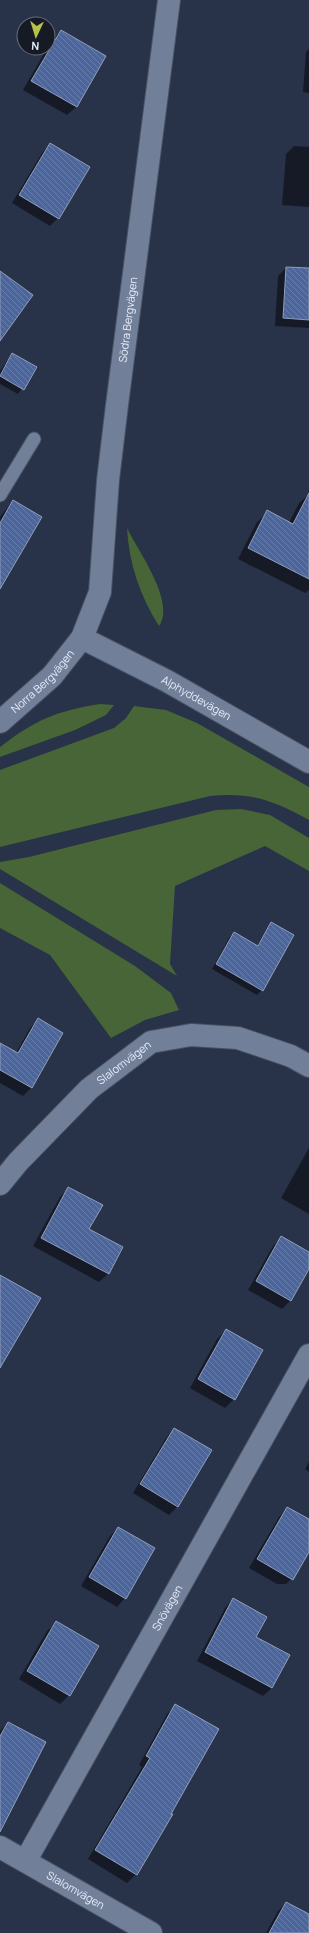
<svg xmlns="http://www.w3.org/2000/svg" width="309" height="1933" font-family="Manrope,sans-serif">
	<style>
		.grass { fill: #476537 }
		.shadow { fill: #0007 }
		.building { fill: url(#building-back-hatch); stroke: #919eb9 }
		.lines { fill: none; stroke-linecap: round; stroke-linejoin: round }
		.service-casing { stroke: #475163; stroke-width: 15 }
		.minor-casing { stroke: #475163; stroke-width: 24 }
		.tertiary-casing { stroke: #475163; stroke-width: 24 }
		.service { stroke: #727f98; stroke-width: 13 }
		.minor { stroke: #727f98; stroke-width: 22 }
		.tertiary { stroke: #727f98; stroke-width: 22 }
		.labels { text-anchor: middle; stroke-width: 4; stroke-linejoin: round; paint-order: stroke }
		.street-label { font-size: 11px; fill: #e5ecfa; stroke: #151a24 }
	</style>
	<defs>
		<pattern id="building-back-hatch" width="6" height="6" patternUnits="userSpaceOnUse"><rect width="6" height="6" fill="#4c669c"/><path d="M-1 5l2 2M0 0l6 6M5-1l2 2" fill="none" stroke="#667cab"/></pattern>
	</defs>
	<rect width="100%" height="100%" fill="#283248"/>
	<path class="grass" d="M 127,528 C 138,551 176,602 159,626 C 140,596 129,564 127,528 Z
		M 100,704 L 114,705 L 106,715 L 75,730 L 0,757 L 0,747 C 35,720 56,711 100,704 Z
		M 134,706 L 166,710 L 197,723 L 309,787 L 309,820 C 272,800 252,792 210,796 L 0,847 L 0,770 L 114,728 L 126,718 Z
		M 241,809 L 270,815 L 309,838 L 309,871 L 265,846 L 175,886 L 170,964 L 177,976 L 0,869 L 0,862 L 29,857 L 216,810 Z
		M 0,883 L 135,966 L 171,993 L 179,1010 L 145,1020 L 111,1038 L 50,955 L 0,928 Z"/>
	<path class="shadow" d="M 61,31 L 105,56 L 76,107 L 67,115 L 23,90 L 52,40 Z
		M 309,49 L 309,93 L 303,92 L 306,52 Z
		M 50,145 L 89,168 L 58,218 L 50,226 L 12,203 L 42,153 Z
		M 294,146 L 309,147 L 309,207 L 282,205 L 286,154 Z
		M 286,268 L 309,269 L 309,328 L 275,326 L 278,276 Z
		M 12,354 L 36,368 L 18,394 L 0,384 L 0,371 Z
		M 309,494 L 309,590 L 305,593 L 238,559 L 257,522 L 268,512 L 289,523 L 299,503 Z
		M 13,501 L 0,587 L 0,517 Z
		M 271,924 L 262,990 L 257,995 L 212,969 L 229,938 L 234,933 L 257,946 L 267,929 Z
		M 38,1020 L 31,1088 L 23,1096 L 0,1083 L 0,1044 L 16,1053 L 30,1028 Z
		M 309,1148 L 309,1214 L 281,1198 Z
		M 69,1188 L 88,1230 L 122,1248 L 108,1274 L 99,1282 L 33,1246 L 60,1197 Z
		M 281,1238 L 309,1253 L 309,1267 L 290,1301 L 282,1309 L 248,1290 L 273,1246 Z
		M 226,1330 L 234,1399 L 225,1408 L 190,1388 L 217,1339 Z
		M 174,1429 L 178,1506 L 169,1515 L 133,1493 L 166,1438 Z
		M 309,1462 L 309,1472 L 305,1469 Z
		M 287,1508 L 309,1520 L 309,1550 L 295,1575 L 286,1584 L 277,1584 L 249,1568 L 279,1517 Z
		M 118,1528 L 125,1598 L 117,1607 L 81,1586 L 110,1536 Z
		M 233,1599 L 255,1638 L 272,1688 L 263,1696 L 197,1661 L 225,1608 Z
		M 56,1623 L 69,1695 L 60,1704 L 19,1679 L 47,1631 Z
		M 175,1706 L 136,1874 L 127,1883 L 88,1859 L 142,1767 L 139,1765 L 167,1714 Z
		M 8,1723 L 0,1806 L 0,1731 Z
		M 286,1903 L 309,1915 L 309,1933 L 266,1933 L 278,1911 Z"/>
	<path class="building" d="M 61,30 L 106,56 L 77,107 L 31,81 Z
		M 50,143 L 90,167 L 59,219 L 19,195 Z
		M 286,267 L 309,268 L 309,320 L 283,318 Z
		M 0,271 L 33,295 L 0,341 Z
		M 12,353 L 37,367 L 24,390 L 0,376 Z
		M 309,493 L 309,579 L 248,548 L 267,510 L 293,524 Z
		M 13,500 L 42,517 L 0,589 L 0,523 Z
		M 271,922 L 294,935 L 263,991 L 216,964 L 234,932 L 258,946 Z
		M 38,1018 L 63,1033 L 32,1088 L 0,1070 L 0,1043 L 18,1053 Z
		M 68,1187 L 103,1205 L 89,1229 L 123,1247 L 109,1274 L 41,1238 Z
		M 281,1236 L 309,1252 L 309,1269 L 291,1301 L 256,1281 Z
		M 0,1275 L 41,1298 L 0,1368 Z
		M 226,1329 L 263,1350 L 235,1400 L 198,1379 Z
		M 174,1428 L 212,1450 L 178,1507 L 140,1484 Z
		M 287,1507 L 309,1519 L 309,1552 L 293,1580 L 257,1559 Z
		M 118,1527 L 155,1548 L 126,1599 L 89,1577 Z
		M 233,1598 L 267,1617 L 256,1637 L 290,1655 L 272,1688 L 205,1652 Z
		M 56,1621 L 99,1646 L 70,1696 L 27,1671 Z
		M 175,1704 L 219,1729 L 171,1814 L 173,1814 L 137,1875 L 95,1850 L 150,1758 L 146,1756 Z
		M 8,1722 L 46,1742 L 0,1832 L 0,1736 Z
		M 286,1902 L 309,1914 L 309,1933 L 269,1933 Z"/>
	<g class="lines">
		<defs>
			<path id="service" d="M 0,495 L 34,439"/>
			<g id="minor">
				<path id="s1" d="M 82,638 L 167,681 L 309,762"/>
				<path id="s2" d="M 0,1184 L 18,1162 L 89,1089 L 151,1042 L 191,1035 L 238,1038 L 291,1056 L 309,1066"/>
				<path id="s3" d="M 0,1847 L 151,1933"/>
				<path id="s4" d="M 26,1860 L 309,1355"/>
			</g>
			<g id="tertiary">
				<path id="s5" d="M 0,722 L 52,676 L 82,638 L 100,592 L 108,480 L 117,405 L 169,0"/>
			</g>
		</defs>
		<use href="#service" class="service-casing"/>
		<use href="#minor" class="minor-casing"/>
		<use href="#tertiary" class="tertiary-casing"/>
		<use href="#service" class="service"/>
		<use href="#minor" class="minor"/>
		<use href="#tertiary" class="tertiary"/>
	</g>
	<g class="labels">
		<g class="street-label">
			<text dy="4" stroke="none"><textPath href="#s5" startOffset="441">Södra Bergvägen</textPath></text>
			<text dy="4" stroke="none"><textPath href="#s5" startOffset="59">Norra Bergvägen</textPath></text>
			<text dy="4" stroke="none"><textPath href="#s1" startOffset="129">Alphyddevägen</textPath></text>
			<text dy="4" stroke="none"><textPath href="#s2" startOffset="174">Slalomvägen</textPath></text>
			<text dy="4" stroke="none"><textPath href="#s4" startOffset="289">Snövägen</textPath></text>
			<text dy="4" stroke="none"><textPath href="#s3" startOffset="87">Slalomvägen</textPath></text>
		</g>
	</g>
	<g transform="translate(36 36) rotate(184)"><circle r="19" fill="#151a24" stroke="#686e7a"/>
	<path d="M0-3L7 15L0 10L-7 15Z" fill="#b7c148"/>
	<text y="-6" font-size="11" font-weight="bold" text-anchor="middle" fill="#e5ecfa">N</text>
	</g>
</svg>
